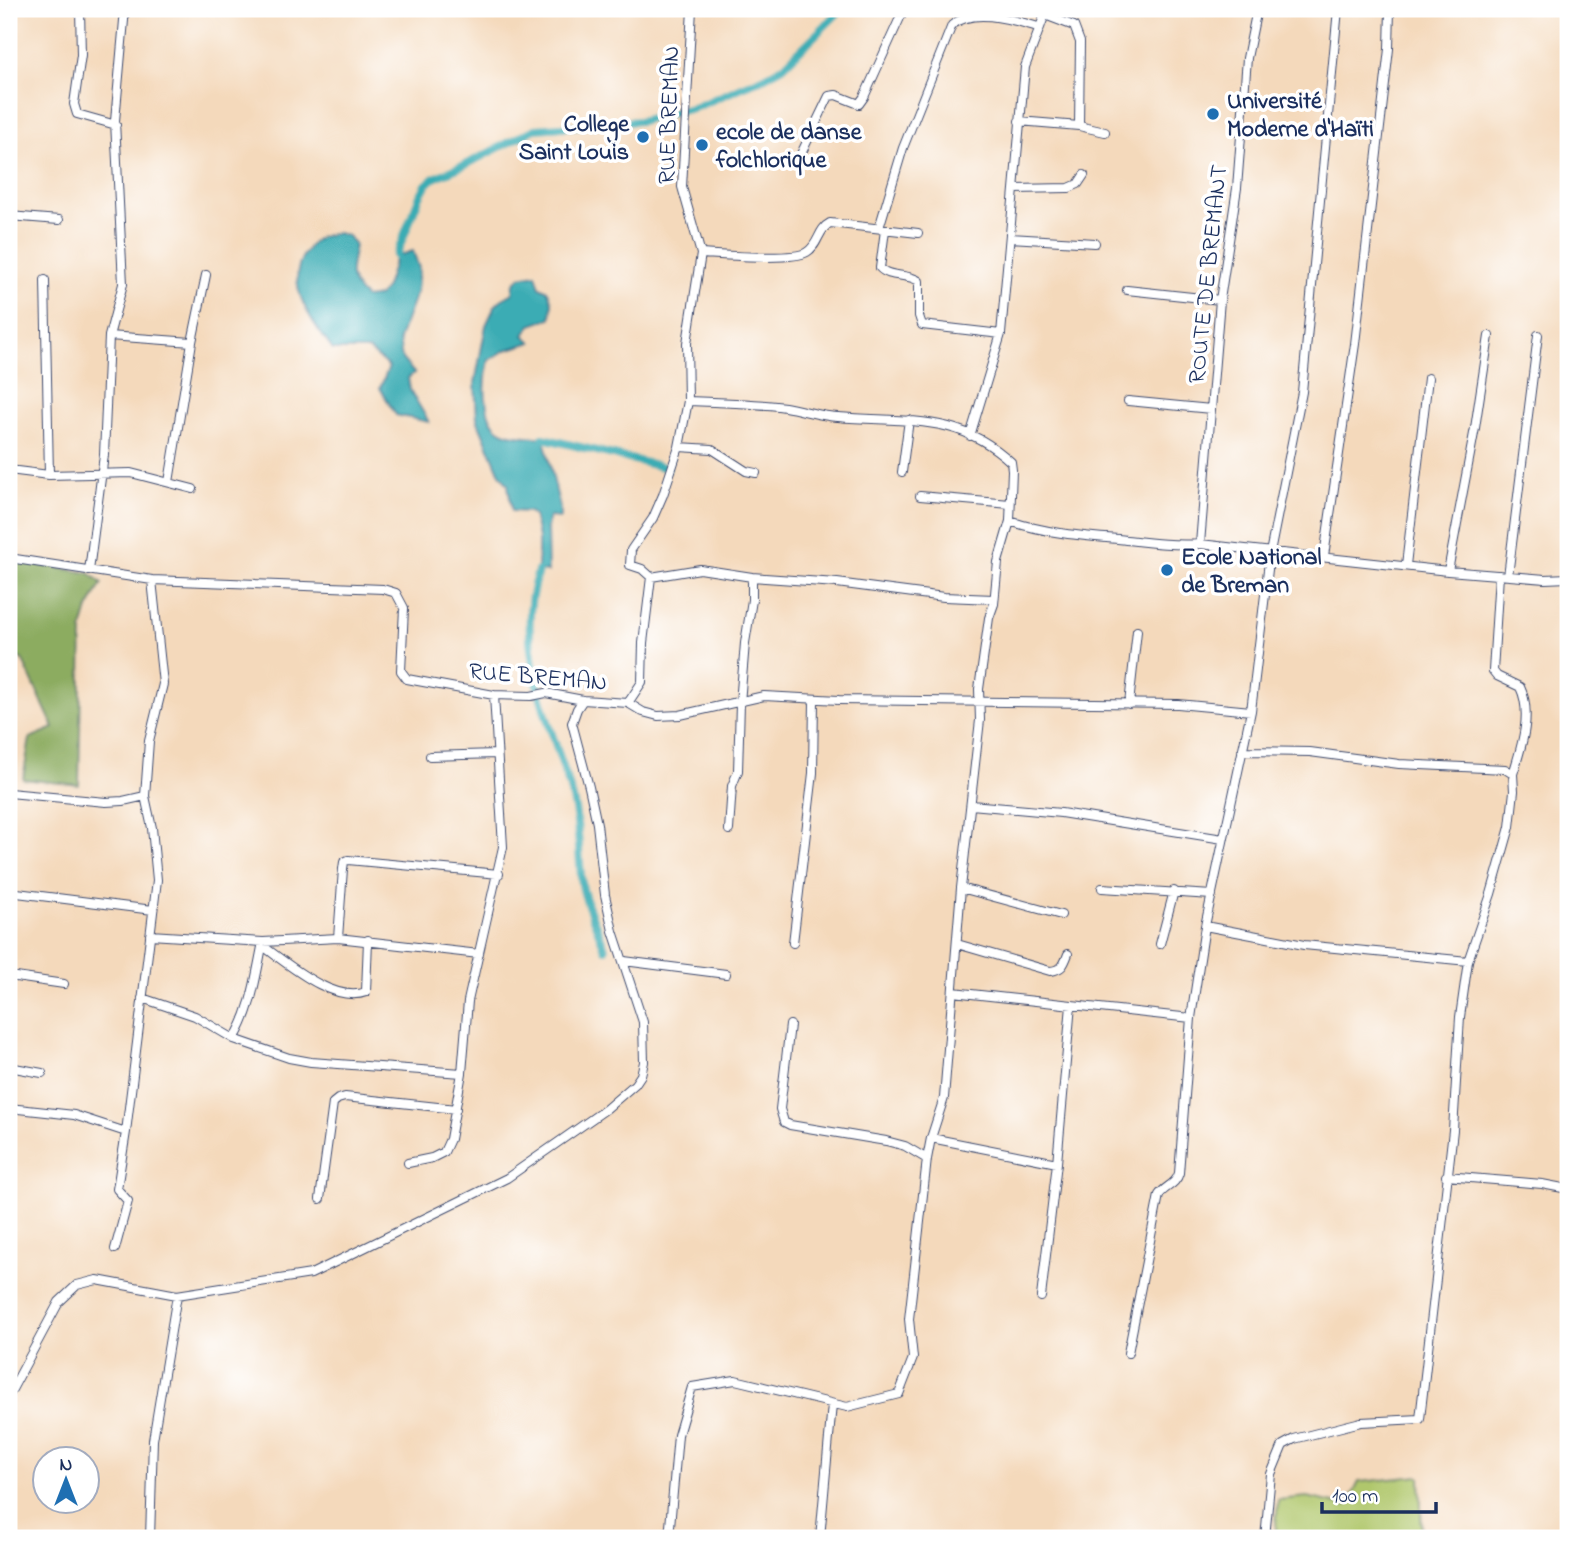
<svg xmlns="http://www.w3.org/2000/svg" width="1577" height="1547" font-family="'Indie Flower',sans-serif">
	<style>
		.green { fill: #b0c76c; stroke: #667b65; stroke-width: 2 }
		.forest { fill: #8cac60; stroke: #546e5f; stroke-width: 2 }
		.water { fill: #3bacb4; stroke: #2b6e89; stroke-width: 2 }
		.lines { fill: none; stroke-linecap: round; stroke-linejoin: round }
		.canal { stroke: #3bacb4; stroke-width: 8 }
		.street-casing { stroke: #3c486c; stroke-width: 10 }
		.street { stroke: #fff; stroke-width: 8 }
		.poi-dot { fill: #1f6fb2; stroke: #fff; stroke-width: 2.5 }
		.labels { text-anchor: middle; stroke-width: 7; stroke-linejoin: round; paint-order: stroke }
		.poi-label { font-size: 24px; font-weight: bold; fill: #1b2f5e; stroke: #fff; text-anchor: start }
		.street-label { font-size: 24px; fill: #1b2f5e; stroke: #fff }
	</style>
	<rect width="100%" height="100%" fill="#fff"/>
	<filter id="ink" filterUnits="userSpaceOnUse"><feTurbulence type="fractalNoise" baseFrequency=".0143" numOctaves="2"/><feDisplacementMap in="SourceGraphic" scale="14" xChannelSelector="R" yChannelSelector="G"/><feConvolveMatrix kernelMatrix="1 2 1 2 8 2 1 2 1" color-interpolation-filters="sRGB"/></filter>
	<filter id="wash" filterUnits="userSpaceOnUse"><feTurbulence type="fractalNoise" baseFrequency=".00686" numOctaves="4" result="noise"/><feDisplacementMap in="SourceGraphic" scale="28" xChannelSelector="R" yChannelSelector="G"/><feGaussianBlur stdDeviation="1.57" result="paint"/><feColorMatrix in="noise" values="0 0 0 0 0 0 0 0 0 0 0 0 0 0 0 0 0 1.4 0 .05"/><feComposite in="paint" operator="in"/></filter>
	<g filter="url(#wash)">
		<rect width="100%" height="100%" fill="#f4d9bb"/>
		<path class="green" d="M 1420,1476 L 1422,1538 L 1275,1538 L 1278,1500 L 1307,1497 L 1347,1506 L 1359,1482 Z"/>
		<path class="forest" d="M 9,560 L 89,573 L 102,583 L 88,609 L 82,629 L 79,785 L 23,779 L 30,738 L 54,728 L 22,659 L 9,655 Z"/>
		<path class="water" d="M 338,233 L 348,236 L 355,245 C 351,271 344,279 366,298 L 379,296 L 386,287 L 396,256 L 413,251 L 419,268 L 417,291 L 399,339 L 402,359 L 414,373 L 408,378 L 410,390 L 429,422 L 396,415 L 380,388 L 389,367 L 369,350 L 333,350 C 313,322 282,285 306,251 C 315,237 322,235 338,233 Z
			M 536,274 L 540,287 L 548,291 L 552,302 L 551,318 L 531,325 L 524,335 L 532,342 L 506,350 L 489,360 C 484,380 481,423 504,432 C 515,437 530,435 543,438 L 546,447 L 560,508 L 560,518 L 549,517 L 547,528 L 548,572 L 538,571 L 538,538 L 534,516 L 529,512 L 512,511 L 508,485 L 499,472 L 477,419 L 475,383 L 486,325 L 495,306 L 501,300 L 513,293 L 514,283 L 520,277 Z"/>
		<g class="lines">
			<path class="canal" d="M 396,256 L 419,198 L 426,185 L 434,178 L 469,163 L 535,129 L 640,121 L 696,107 L 763,78 L 783,67 L 842,9
				M 543,438 L 667,468
				M 538,571 C 512,650 552,724 573,799 C 580,827 578,855 582,884 C 584,901 599,931 605,949"/>
		</g>
	</g>
	<g filter="url(#ink)">
		<g class="lines">
			<defs>
				<path id="street" d="M 80,9 L 81,55 L 74,104 L 77,114 L 116,125
					M 1045,15 L 1074,26 L 1080,42 L 1079,126 L 1105,132
					M 1019,121 L 1079,126
					M 801,154 L 829,96 L 836,95 L 859,104 L 864,97 L 904,9
					M 1014,189 L 1069,188 L 1078,184 L 1084,175
					M 9,216 L 59,220
					M 879,228 L 903,148 L 952,25 C 974,7 1013,20 1038,27
					M 885,230 L 880,268 C 889,278 907,273 919,281 L 919,316 L 922,325 L 1001,334
					M 1010,238 L 1095,243
					M 701,254 C 721,255 794,261 807,252 C 819,245 818,229 830,223 L 918,233
					M 45,280 L 49,475
					M 1127,290 L 1220,300
					M 109,336 L 192,342
					M 1128,401 L 1211,409
					M 970,436 L 1001,334 L 1025,67 L 1047,9
					M 679,447 L 712,449 L 746,471 L 756,473
					M 9,470 L 49,475 L 131,473 L 193,489
					M 902,472 L 909,420
					M 169,482 L 192,342 L 206,275
					M 920,496 L 1010,504
					M 1010,521 C 1045,533 1081,536 1118,539 C 1145,542 1172,546 1200,544 L 1448,571 L 1545,579 L 1568,578
					M 1200,544 L 1220,300 L 1237,188 L 1247,58 L 1257,9
					M 1324,556 L 1355,344 L 1389,49 L 1390,9
					M 9,558 L 152,580 L 383,589 L 396,593 L 404,608 L 401,671 L 407,679 L 494,695 L 531,696 L 546,693 L 583,700 L 628,703 L 643,712 L 658,716 L 680,715 L 764,696 L 839,700 L 1178,704 L 1251,711
					M 1406,565 L 1428,378
					M 89,571 L 104,455 L 109,336 L 123,284 L 115,121 L 125,9
					M 1448,571 L 1475,428 L 1489,336
					M 1499,575 L 1493,671 L 1497,676 L 1520,687 C 1533,714 1521,748 1513,774
					M 1508,576 L 1538,335
					M 651,577 L 700,569 L 752,577 L 837,583 L 944,597 L 994,599
					M 628,703 L 642,682 L 643,643 L 651,577 L 642,569 L 630,565 L 631,550 L 653,518 L 663,495 L 679,447 L 688,401 L 687,343 L 701,254 L 682,187 L 692,9
					M 1129,704 L 1137,631
					M 1242,751 L 1310,752 L 1399,764 L 1505,769 L 1513,774 L 1514,791 L 1510,827 L 1491,894 L 1468,961 L 1460,1017 L 1453,1130 L 1420,1419 L 1361,1422 L 1294,1439 L 1283,1445 L 1271,1474 L 1265,1538
					M 430,756 L 496,754
					M 9,793 L 106,802 L 123,801 L 145,796
					M 971,805 L 1061,813 L 1223,839
					M 729,830 L 732,786 L 738,771 L 740,703 L 745,643 L 752,600 L 752,577
					M 961,888 L 1061,915
					M 1102,888 L 1212,895
					M 9,892 L 153,910
					M 1205,926 L 1304,945 L 1468,961
					M 150,935 L 263,942 L 338,938 L 479,954
					M 338,938 L 343,869 L 344,862 L 348,860 L 499,874
					M 793,943 L 813,773 L 814,700
					M 957,944 L 1050,971 C 1062,970 1064,965 1068,954
					M 1160,944 L 1174,891
					M 263,946 C 288,964 334,1004 366,992 L 368,940
					M 624,961 L 726,974
					M 9,976 L 64,984
					M 953,992 L 1191,1018
					M 142,998 L 195,1016 L 234,1039 L 289,1058 L 311,1062 L 462,1073
					M 790,1025 L 780,1109 L 784,1122 L 790,1125 L 886,1141 L 905,1146 L 927,1159
					M 234,1039 C 252,1010 256,975 263,942
					M 9,1067 L 42,1073
					M 9,1108 L 74,1115 L 126,1132
					M 931,1138 L 1057,1163
					M 408,1163 L 432,1158 L 444,1152 L 450,1139 L 462,1073 L 468,1001 L 503,847 L 494,695
					M 1446,1176 L 1542,1184 L 1568,1189
					M 320,1199 L 333,1103 L 338,1099 L 345,1097 L 456,1109
					M 115,1249 L 128,1201 L 117,1189 L 126,1132 L 157,880 L 152,828 L 145,796 L 149,741 L 163,684 L 152,580
					M 1041,1297 L 1057,1163 L 1071,1005
					M 1128,1353 L 1159,1195 C 1165,1186 1176,1185 1179,1173 L 1191,1018 L 1205,926 L 1251,711 L 1270,553 L 1302,392 L 1338,9
					M 9,1395 L 59,1302 L 77,1285 L 97,1280 L 177,1295 L 311,1274 L 507,1178 L 606,1109 L 635,1084 L 641,1075 L 644,1062 L 643,1022 L 613,931 L 605,895 L 597,824 L 589,787 L 572,723 L 577,709 L 583,700
					M 150,1538 L 153,1440 L 177,1295
					M 669,1538 L 678,1435 L 692,1387 L 735,1380 L 847,1407 L 899,1394 L 913,1358 L 909,1319 L 927,1159 L 931,1138 L 944,1098 L 961,888 L 980,720 L 979,689 L 989,618 L 994,604 L 998,562 L 1010,521 L 1012,470 L 1011,462 C 958,412 904,423 838,417 C 820,416 803,410 785,407 C 753,403 721,402 688,401
					M 820,1538 L 832,1404"/>
			</defs>
			<use href="#street" class="street-casing"/>
			<use href="#street" class="street"/>
		</g>
	</g>
	<g class="poi-dot">
		<circle cx="1213" cy="114" r="7"/>
		<circle cx="643" cy="137" r="7"/>
		<circle cx="702" cy="145" r="7"/>
		<circle cx="1167" cy="570" r="7"/>
	</g>
	<g class="labels">
		<g class="poi-label">
			<text x="1227" y="108">Université<tspan x="1227" dy="28">Moderne d'Haïti</tspan></text>
			<text x="629" y="131" text-anchor="end">College<tspan x="629" dy="28">Saint Louis</tspan></text>
			<text x="716" y="139">ecole de danse<tspan x="716" dy="28">folchlorique</tspan></text>
			<text x="1181" y="564">Ecole National<tspan x="1181" dy="28">de Breman</tspan></text>
		</g>
		<g class="street-label">
			<text transform="translate(668 115) rotate(-88)" y="8">RUE BREMAN</text>
			<text transform="translate(1207 274) rotate(-84)" y="8">ROUTE DE BREMANT</text>
			<text transform="translate(538 676) rotate(5)" y="8">RUE BREMAN</text>
		</g>
	</g>
	<rect width="1577" height="1547" fill="none" stroke="#fff" stroke-width="35"/>
	<g transform="translate(66 1480)"><circle r="33" fill="#ffffff" stroke="#a4acbf" stroke-width="2"/>
	<path d="M0-5L12 26L0 18L-12 26Z" fill="#1f6fb2"/>
	<text y="-10" font-size="19" font-weight="bold" text-anchor="middle" fill="#1b2f5e">N</text>
	</g>
	<path d="M1322 1502v10h114v-10" fill="none" stroke="#1b2f5e" stroke-width="3.5"/>
	<text x="1332" y="1502" font-size="21" fill="#1b2f5e" stroke="#ffffff" stroke-width="5" paint-order="stroke">100 m</text>
</svg>
